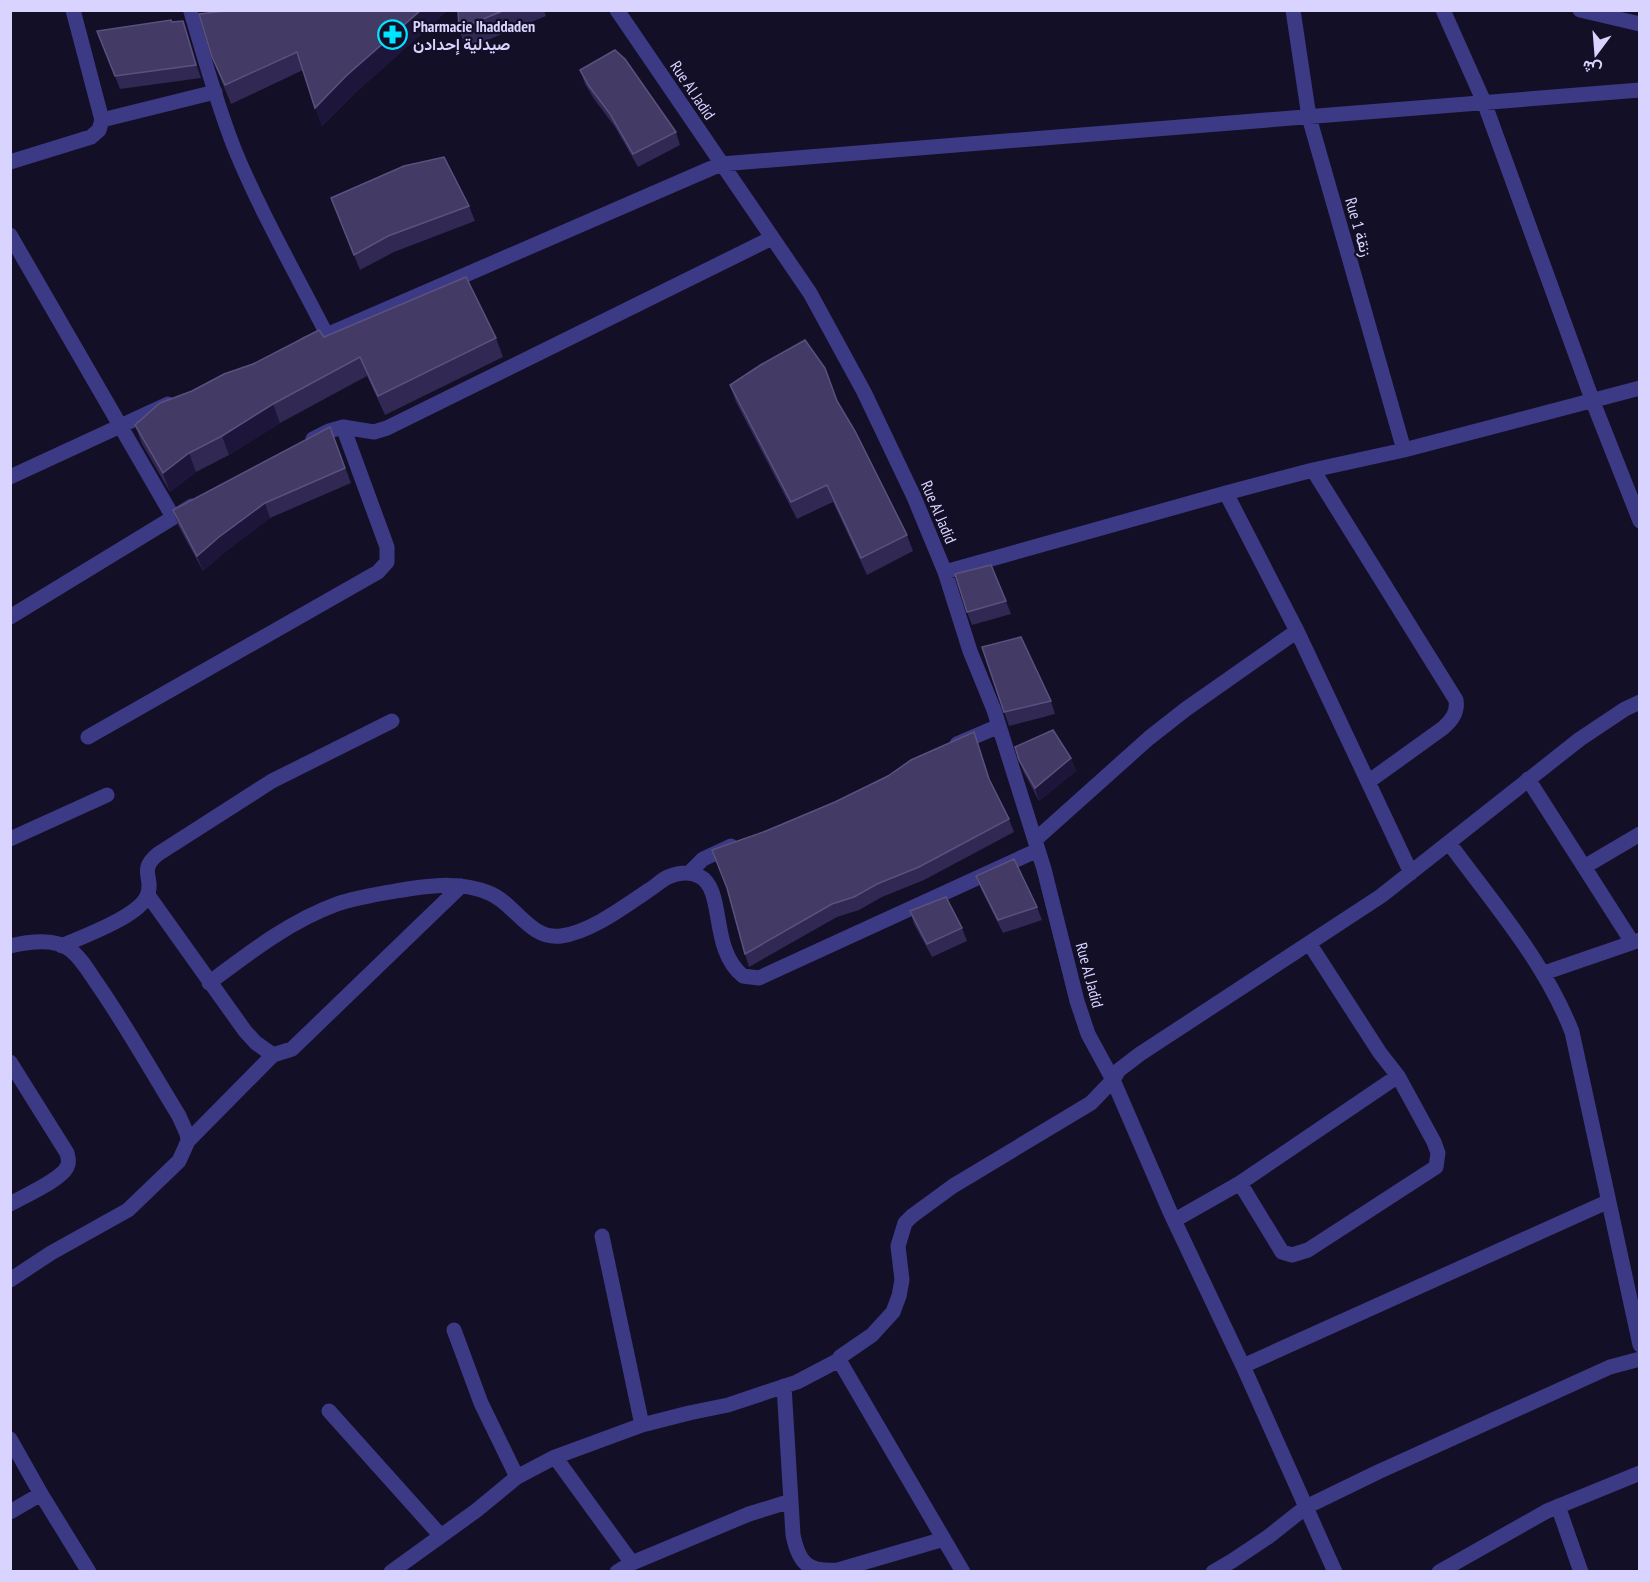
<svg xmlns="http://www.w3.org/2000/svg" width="1650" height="1582" font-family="'PT Sans Narrow',Vazirmatn,sans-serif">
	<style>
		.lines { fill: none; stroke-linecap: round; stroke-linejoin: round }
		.lane { stroke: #3d3a85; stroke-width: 14 }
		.street { stroke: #3d3a85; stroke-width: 15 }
		.wall { fill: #312854 }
		.shaded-wall { fill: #1d163a }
		.building { fill: #433a66; stroke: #5a527e; stroke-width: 1.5 }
		.labels { text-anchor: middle; stroke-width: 4.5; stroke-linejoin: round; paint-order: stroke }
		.poi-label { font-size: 16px; font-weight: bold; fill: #d9d4ff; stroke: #130f26; text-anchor: start }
		.street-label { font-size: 16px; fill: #d9d4ff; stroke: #130f26 }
	</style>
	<rect width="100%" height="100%" fill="#130f26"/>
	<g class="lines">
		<path class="lane" d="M 190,10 C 204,57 217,105 235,150 C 261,213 296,274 327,335"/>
		<path class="street" d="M 617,10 L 810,293 L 864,392 L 914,497 L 945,572 L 970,651 L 994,710 L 1044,869 L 1077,1001 L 1088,1034 L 1113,1080 L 1171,1214 L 1243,1366 L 1335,1572
			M 1293,10 L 1309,117 L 1404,450
			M 1443,10 L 1484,102 L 1593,402 L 1640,521
			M 1580,10 L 1640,24
			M 102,120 L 215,92
			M 10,162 L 91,137 L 99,130 L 102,120 L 73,10
			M 10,235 L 173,517
			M 306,344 L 721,164 L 1640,90
			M 313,439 L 329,431 L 343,427 L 374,432 L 387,428 L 772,238
			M 1313,470 L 1456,700 C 1458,712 1452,720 1443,728 L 1368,782
			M 10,477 L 168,404
			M 1226,493 L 1297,631 L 1411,873
			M 945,572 L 1226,493 L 1313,470 L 1404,450 L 1640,388
			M 10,617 L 192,506
			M 88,737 L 378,572 L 387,562 L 387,547 L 343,427
			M 957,744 L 999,726
			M 1528,779 L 1632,942
			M 10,839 L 107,795
			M 1035,840 L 1149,738 L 1186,709 L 1297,631
			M 1449,843 C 1493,903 1545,962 1572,1032 L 1640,1345
			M 1584,867 L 1640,834
			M 689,873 L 703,859 L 731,846
			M 148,895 L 245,1031 L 256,1043 L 273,1055 L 292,1049 L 461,886
			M 10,946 C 27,942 54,938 69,949 C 81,957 90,974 98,985 C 127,1027 152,1072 179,1116 L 187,1134 L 188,1141
			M 62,946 C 83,936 138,917 147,896 C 155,878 137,871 158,854 L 272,781 L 392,721
			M 1544,973 L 1640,940
			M 209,983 C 249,953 290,921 337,904 C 360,896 385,893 408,889 C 436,885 463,882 489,893 C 515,903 529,940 561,936 C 591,932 625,906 649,890 C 656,886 661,880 668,877 C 678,873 689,871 699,876 C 726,889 709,949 743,976 L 759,978 L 1038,850
			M 10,1062 L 67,1153 C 68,1158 70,1162 67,1167 C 61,1180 24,1196 10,1204
			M 1240,1183 L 1282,1252 L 1292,1255 L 1308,1250 L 1436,1167 L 1438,1153 L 1434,1142 L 1398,1076
			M 1175,1220 L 1240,1183 L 1398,1076 L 1380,1053 L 1309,943
			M 602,1236 L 642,1425
			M 10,1280 L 51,1253 L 128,1210 L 179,1161 L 188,1141 L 273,1055
			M 454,1330 L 481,1403 L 517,1477
			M 839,1360 L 963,1572
			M 1243,1366 L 1607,1202
			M 784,1386 L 793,1535 C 799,1564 808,1572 838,1570 L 944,1539
			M 329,1411 L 441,1536
			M 10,1439 L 41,1494
			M 555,1457 L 632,1563
			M 1558,1506 L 1581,1572
			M 10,1512 L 41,1494 L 89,1572
			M 391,1572 L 477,1510 L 517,1477 L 555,1457 L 642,1425 L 689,1413 L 728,1405 L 797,1382 L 839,1360 L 840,1357 L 872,1335 L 893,1312 L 899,1296 L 902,1280 L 898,1246 L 905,1223 L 912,1216 L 953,1186 L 1091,1103 L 1113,1080 L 1119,1070 L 1140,1054 L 1381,896 L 1580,739 L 1625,709 L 1640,702
			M 617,1572 L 632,1563 L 749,1514 L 791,1501
			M 1213,1572 L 1232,1561 L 1268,1537 L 1306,1507 L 1378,1472 L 1610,1367 L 1640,1359
			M 1439,1572 L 1547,1511 L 1640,1473"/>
	</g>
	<path class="wall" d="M 234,10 L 448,10 L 353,95 L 322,126 L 303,70 L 231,104 L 219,75 L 212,57 Z
		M 458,10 L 544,10 L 546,16 L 466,49 L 459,29 Z
		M 172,22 L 188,35 L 201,78 L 120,89 L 97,31 Z
		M 580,70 L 676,132 L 680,145 L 638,167 L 615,127 L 594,99 L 585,84 Z
		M 331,198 L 469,206 L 475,221 L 394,252 L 360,270 Z
		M 324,337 L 496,338 L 503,357 L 385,415 L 367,376 L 280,423 L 229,455 L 196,472 L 170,492 L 142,444 L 135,425 L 192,391 L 253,364 Z
		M 730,385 L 837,401 L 907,535 L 913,551 L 867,575 L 833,502 L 797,519 L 736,402 Z
		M 330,427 L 351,483 L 270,518 L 225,552 L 203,571 L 178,525 L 173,510 Z
		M 1006,601 L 1011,614 L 972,625 L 967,612 Z
		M 982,647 L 1051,701 L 1055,714 L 1009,726 Z
		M 974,732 L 991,783 L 1009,819 L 1014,832 L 924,880 L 882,897 L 859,910 L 837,917 L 749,967 L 745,954 L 766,831 L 835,802 Z
		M 1071,758 L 1076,771 L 1039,801 L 1024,773 L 1019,760 Z
		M 976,876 L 1037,907 L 1042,920 L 1003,933 L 981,889 Z
		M 910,911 L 962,928 L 967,941 L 932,957 L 914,924 Z"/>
	<path class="shaded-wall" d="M 421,10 L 448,10 L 353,95 L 322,126 L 315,108 L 346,76 Z
		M 183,21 L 188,35 L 201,78 L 196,65 Z
		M 273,404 L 280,423 L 229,455 L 222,436 Z
		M 189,453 L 196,472 L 170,492 L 163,473 Z
		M 265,503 L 270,518 L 225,552 L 203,571 L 197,556 L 219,537 Z
		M 1071,758 L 1076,771 L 1039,801 L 1035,788 Z"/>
	<path class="building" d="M 234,10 L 421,10 L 346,76 L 315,108 L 297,52 L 225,85 L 212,57 L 199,14 Z
		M 458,10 L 505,10 L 459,29 Z
		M 171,20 L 172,22 L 183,21 L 196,65 L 115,76 L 97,31 Z
		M 615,50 L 625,59 L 676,132 L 633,154 L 610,114 L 589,86 L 580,70 Z
		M 444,157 L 469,206 L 388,236 L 354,255 L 331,198 L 404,166 Z
		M 466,277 L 496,338 L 378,396 L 360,357 L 273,404 L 222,436 L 189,453 L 163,473 L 135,425 L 160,403 L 192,391 L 224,374 L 253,364 L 319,330 L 324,337 Z
		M 805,340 L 825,368 L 837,401 L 855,431 L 907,535 L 861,558 L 827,485 L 791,502 L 730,385 L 762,364 Z
		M 330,427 L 345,468 L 265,503 L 219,537 L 197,556 L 173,510 Z
		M 991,565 L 1006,601 L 967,612 L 955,574 Z
		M 1021,637 L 1051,701 L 1004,712 L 982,647 Z
		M 1053,730 L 1071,758 L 1035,788 L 1019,760 L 1015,747 Z
		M 974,732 L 989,779 L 1009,819 L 919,867 L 877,884 L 854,897 L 832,904 L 745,954 L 727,888 L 712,850 L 766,831 L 835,802 L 888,776 L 911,760 Z
		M 1014,859 L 1037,907 L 998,920 L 976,876 Z
		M 946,897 L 962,928 L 927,944 L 910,911 Z"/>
	<defs>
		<symbol id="pharmacy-ring" viewBox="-11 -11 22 22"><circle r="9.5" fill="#130f26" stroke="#00e5ff" stroke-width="1.5"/><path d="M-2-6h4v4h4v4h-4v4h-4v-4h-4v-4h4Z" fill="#00e5ff"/></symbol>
	</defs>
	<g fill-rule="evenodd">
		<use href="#pharmacy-ring" x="376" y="18" width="33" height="33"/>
	</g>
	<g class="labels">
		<g class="poi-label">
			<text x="413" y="32">Pharmacie Ihaddaden<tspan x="413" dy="18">صيدلية إحدادن</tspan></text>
		</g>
		<g class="street-label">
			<text transform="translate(693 90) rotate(56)" y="6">Rue Al Jadid</text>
			<text transform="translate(1359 227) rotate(74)" y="6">Rue 1 زنقة</text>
			<text transform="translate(939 512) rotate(67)" y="6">Rue Al Jadid</text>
			<text transform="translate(1090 975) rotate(75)" y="6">Rue Al Jadid</text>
		</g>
	</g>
	<rect width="1650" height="1582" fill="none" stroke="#d9d4ff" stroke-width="24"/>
	<g transform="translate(1596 54) rotate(196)" stroke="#130f26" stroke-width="4.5" paint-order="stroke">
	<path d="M0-4.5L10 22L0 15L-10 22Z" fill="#d9d4ff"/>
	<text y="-9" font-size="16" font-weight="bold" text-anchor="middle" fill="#d9d4ff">ش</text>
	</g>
</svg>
